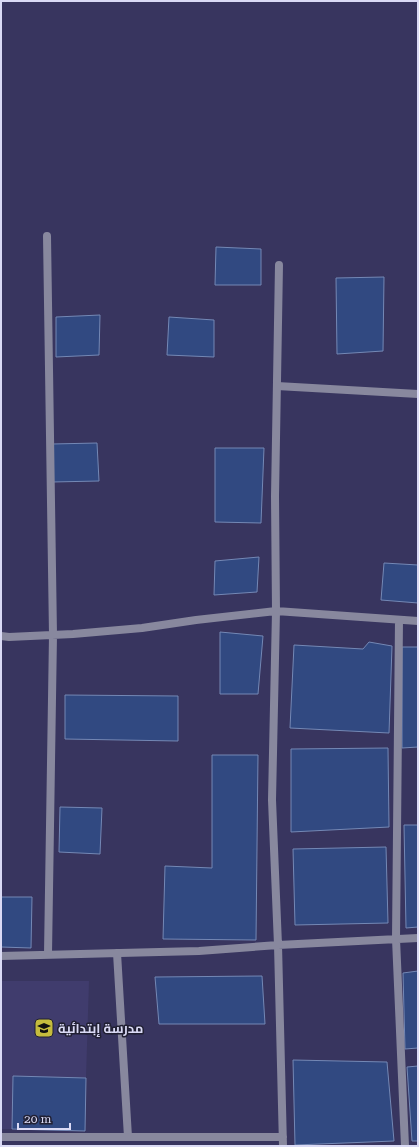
<svg xmlns="http://www.w3.org/2000/svg" width="419" height="1147" font-family="'Roboto Serif',Cairo,serif">
	<style>
		.built { fill: #403c6d }
		.building { fill: #314981; stroke: #7488b5 }
		.lines { fill: none; stroke-linecap: round; stroke-linejoin: round }
		.minor { stroke: #88889e; stroke-width: 8 }
		.labels { text-anchor: middle; stroke-width: 3; stroke-linejoin: round; paint-order: stroke }
		.poi-label { font-size: 13px; font-weight: bold; fill: #dadaf5; stroke: #212033; text-anchor: start }
	</style>
	<rect width="100%" height="100%" fill="#38355f"/>
	<path class="built" d="M 1,981 L 89,981 L 86,1078 L 13,1076 L 12,1129 L 1,1129 Z"/>
	<path class="building" d="M 216,247 L 261,249 L 261,285 L 215,285 Z
		M 384,277 L 383,351 L 337,354 L 336,278 Z
		M 100,315 L 99,355 L 56,357 L 56,317 Z
		M 169,317 L 214,320 L 214,357 L 167,355 Z
		M 97,443 L 99,481 L 52,482 L 52,444 Z
		M 215,448 L 264,448 L 261,523 L 215,522 Z
		M 259,557 L 257,592 L 214,595 L 215,561 Z
		M 384,563 L 418,565 L 418,603 L 381,600 Z
		M 220,632 L 263,636 L 258,694 L 220,694 Z
		M 369,642 L 392,646 L 389,733 L 290,728 L 294,645 L 363,649 Z
		M 402,647 L 418,647 L 418,747 L 402,748 Z
		M 65,695 L 178,696 L 178,741 L 65,739 Z
		M 388,748 L 389,827 L 291,832 L 291,749 Z
		M 212,755 L 258,755 L 256,940 L 163,939 L 165,866 L 212,868 Z
		M 60,807 L 102,808 L 100,854 L 59,852 Z
		M 404,825 L 418,825 L 418,927 L 406,928 Z
		M 386,847 L 388,923 L 295,925 L 293,849 Z
		M 1,897 L 32,897 L 31,948 L 1,947 Z
		M 418,971 L 418,1048 L 405,1049 L 403,973 Z
		M 262,976 L 265,1024 L 159,1024 L 155,977 Z
		M 293,1060 L 387,1062 L 394,1141 L 295,1145 Z
		M 418,1066 L 418,1141 L 412,1141 L 407,1067 Z
		M 13,1076 L 86,1078 L 85,1131 L 12,1129 Z"/>
	<g class="lines">
		<path class="minor" d="M 47,236 L 53,635 L 48,954
			M 279,265 L 275,496 L 276,611 L 272,800 L 278,945 L 283,1146
			M 277,386 L 418,394
			M 399,620 L 396,939 L 405,1146
			M 1,636 L 9,637 L 73,634 L 142,628 L 196,620 L 276,611 L 418,621
			M 117,953 L 128,1137
			M 1,956 L 199,951 L 278,945 L 418,938
			M 1,1137 L 283,1137"/>
	</g>
	<defs>
		<symbol id="school-square" viewBox="-11 -11 22 22"><rect x="-9" y="-9" width="18" height="18" rx="4" fill="#c5bc3d" stroke="#212033"/><path d="M0-5L7-2L0 1L-7-2ZM-4 1L0 2.5L4 1V4Q0 6-4 4Z" fill="#111"/></symbol>
	</defs>
	<g fill-rule="evenodd">
		<use href="#school-square" x="33" y="1017" width="22" height="22"/>
	</g>
	<g class="labels">
		<g class="poi-label">
			<text x="58" y="1033">مدرسة إبتدائية</text>
		</g>
	</g>
	<rect width="419" height="1147" fill="none" stroke="#dadaf5" stroke-width="4"/>
	<path d="M18 1123v6h52v-6" fill="none" stroke="#dadaf5" stroke-width="2"/>
	<text x="24" y="1123" font-size="12" fill="#dadaf5" stroke="#212033" stroke-width="3" paint-order="stroke">20 m</text>
</svg>
